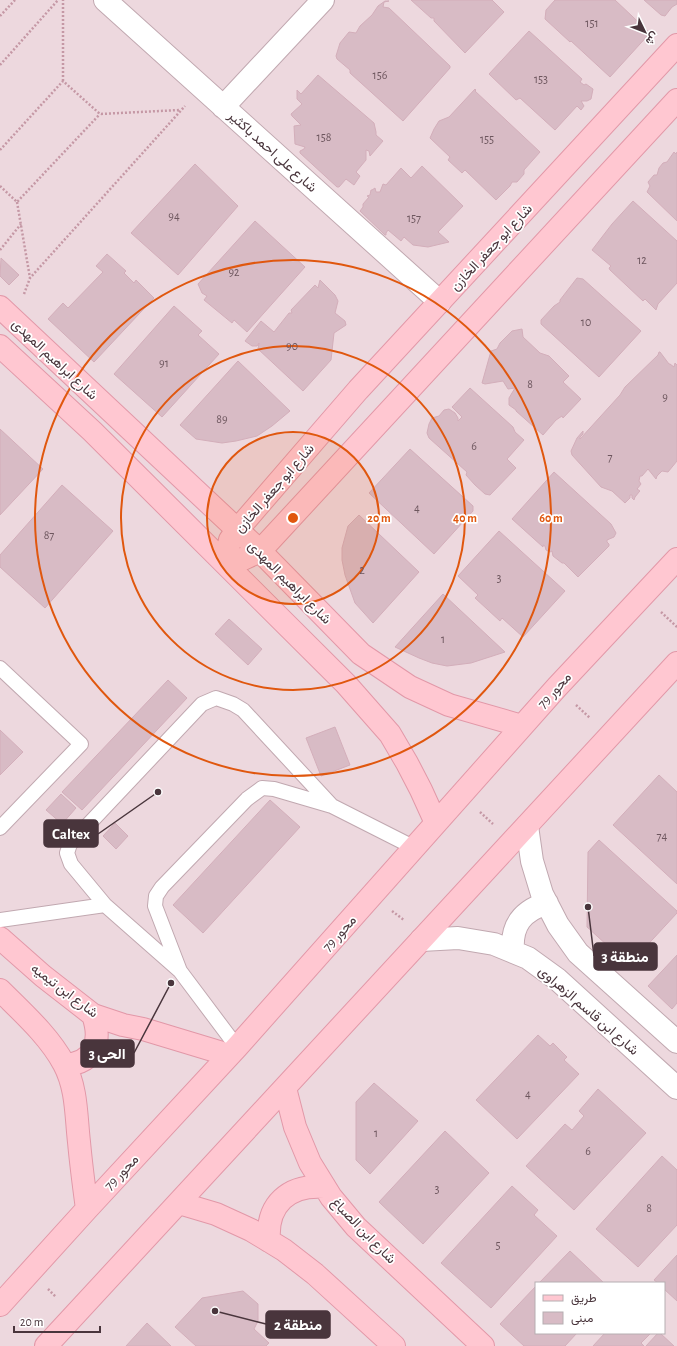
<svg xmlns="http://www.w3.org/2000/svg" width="677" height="1346" font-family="'Alegreya Sans',Vazirmatn,sans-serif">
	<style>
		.residential { fill: #edd8de; fill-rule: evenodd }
		.building { fill: #d8bbc5; stroke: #d3aeba }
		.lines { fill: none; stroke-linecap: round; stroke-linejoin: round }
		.lane-casing { stroke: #c1a8b0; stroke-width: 16 }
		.street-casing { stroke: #c1a8b0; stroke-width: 24 }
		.secondary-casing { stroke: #e298a8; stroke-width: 24 }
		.path { stroke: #c598a5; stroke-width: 2.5; stroke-dasharray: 2 2; stroke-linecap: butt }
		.lane { stroke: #fff; stroke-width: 14 }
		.street { stroke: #fff; stroke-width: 22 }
		.secondary { stroke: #ffc7d1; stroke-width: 22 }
		.ring { fill: none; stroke: #e0570e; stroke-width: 2 }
		.labels { text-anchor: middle; stroke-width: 3.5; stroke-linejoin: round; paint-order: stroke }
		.number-label { font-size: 12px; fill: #6d565e }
		.street-label { font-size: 14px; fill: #49353c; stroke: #fff }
		.centre { fill: #e0570e; stroke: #fff; stroke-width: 2 }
		.ring-label { font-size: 12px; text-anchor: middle; font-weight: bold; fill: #e0570e; stroke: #fff; stroke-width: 3.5; stroke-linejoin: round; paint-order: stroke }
		.leader { fill: none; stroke: #49353c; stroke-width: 1.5 }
		.callout-dot { fill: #49353c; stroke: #fff; stroke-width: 1.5 }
		.callout { fill: #49353c; stroke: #49353c; stroke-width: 1.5 }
		.callout-label { font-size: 15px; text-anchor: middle; font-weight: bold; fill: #fff }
	</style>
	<rect width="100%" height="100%" fill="#f5e7ea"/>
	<path class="residential" d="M 0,0 L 677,0 L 677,1346 L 0,1346 ZM 536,1283 L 664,1283 L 664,1333 L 536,1333 Z"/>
	<path class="building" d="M 411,0 L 492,0 L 504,12 L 465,53 L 434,21 L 434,18 L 431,18 Z
		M 555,0 L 615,0 L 650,33 L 610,77 L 571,41 L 570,42 L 545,19 L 546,10 Z
		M 644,0 L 677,0 L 677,4 L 672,7 L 665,16 L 661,15 Z
		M 385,1 L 389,1 L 384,2 L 383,7 L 389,8 L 450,66 L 450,68 L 403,121 L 350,73 L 350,70 L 337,59 L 336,56 L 340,43 L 349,32 L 356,33 L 360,26 L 372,15 L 378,6 Z
		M 529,31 L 582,79 L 580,82 L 584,85 L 586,84 L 593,89 L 591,99 L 587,101 L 581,101 L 584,106 L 581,110 L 577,106 L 555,130 L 520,98 L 516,100 L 489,74 Z
		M 318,75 L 374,123 L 376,132 L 376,135 L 383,141 L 370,156 L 369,151 L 366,150 L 366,160 L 356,172 L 360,176 L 354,185 L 346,179 L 339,187 L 337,187 L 300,153 L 300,151 L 304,149 L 305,147 L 295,144 L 294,126 L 301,125 L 292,116 L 291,114 L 302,104 L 297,99 L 297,90 L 301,94 Z
		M 475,89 L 476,90 L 475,91 L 540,152 L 524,170 L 524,174 L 517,182 L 512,182 L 510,186 L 496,200 L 465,170 L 462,173 L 448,160 L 450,157 L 430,138 L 434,129 L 439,121 L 449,117 Z
		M 674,152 L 676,154 L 677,152 L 677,221 L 647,192 L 650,186 L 648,182 L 654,175 L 657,175 L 659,168 L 663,163 L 667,162 Z
		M 195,164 L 238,206 L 178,275 L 131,233 Z
		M 422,166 L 463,206 L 438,232 L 449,242 L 428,247 L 413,245 L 404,237 L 401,241 L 388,230 L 386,233 L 386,235 L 385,235 L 360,211 L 363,207 L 363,204 L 369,197 L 367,196 L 370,195 L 371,190 L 372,190 L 375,188 L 376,192 L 380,192 L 383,184 L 386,185 L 401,168 L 411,178 Z
		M 633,201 L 677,241 L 677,283 L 658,304 L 656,310 L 645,299 L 643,301 L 610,270 L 609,268 L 611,266 L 592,250 L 612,224 Z
		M 255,221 L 305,267 L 247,332 L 234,320 L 232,323 L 204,300 L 207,296 L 202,293 L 198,284 Z
		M 107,254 L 126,271 L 124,273 L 134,283 L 136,280 L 154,298 L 94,362 L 48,319 L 63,303 L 68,308 L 103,272 L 96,266 Z
		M 1,258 L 19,275 L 9,285 L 0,276 Z
		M 577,278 L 583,279 L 641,331 L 599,377 L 541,324 L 541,320 L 554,306 L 560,302 L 560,300 Z
		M 320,280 L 335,295 L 338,301 L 335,313 L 345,321 L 346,325 L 334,333 L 331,360 L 303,391 L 258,349 L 259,343 L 257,346 L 252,346 L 245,341 L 261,321 L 274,332 L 289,313 L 292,313 L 291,310 L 315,285 L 318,288 Z
		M 174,306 L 202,331 L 198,335 L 219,354 L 162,417 L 114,374 Z
		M 522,329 L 523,337 L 540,353 L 549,356 L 569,376 L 563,382 L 581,399 L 563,418 L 562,416 L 556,420 L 543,435 L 516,411 L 516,410 L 509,405 L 509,398 L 515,388 L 508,389 L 503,381 L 485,384 L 482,383 L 491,351 L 497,349 L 500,343 L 512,331 Z
		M 659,352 L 660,352 L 669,364 L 670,364 L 674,367 L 675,363 L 677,365 L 677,461 L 668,472 L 662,471 L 657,476 L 656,479 L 648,469 L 642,476 L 640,476 L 639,481 L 641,484 L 637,489 L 640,491 L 639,492 L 635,497 L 634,500 L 632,498 L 632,495 L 630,495 L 630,498 L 625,503 L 612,491 L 601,487 L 572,455 L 571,451 L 577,438 L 583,431 L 583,434 L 580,437 L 580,439 L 620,395 L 625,387 L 658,355 Z
		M 238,361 L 290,411 L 272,426 L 257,436 L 236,441 L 222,443 L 196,439 L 180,425 Z
		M 470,388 L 513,427 L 515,432 L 524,440 L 507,459 L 516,468 L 490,495 L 485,494 L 475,485 L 466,475 L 467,472 L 429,438 L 427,433 L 429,424 L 432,418 L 439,416 L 444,410 L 449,409 L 455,413 L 458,418 L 458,421 L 462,417 L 452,407 Z
		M 0,429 L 43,469 L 0,515 Z
		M 410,449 L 473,506 L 473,511 L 434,554 L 369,493 Z
		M 554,472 L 611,524 L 616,533 L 614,537 L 607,540 L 607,542 L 609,544 L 609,546 L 578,577 L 564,563 L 562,563 L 553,556 L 552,551 L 550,552 L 546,550 L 545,546 L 543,545 L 543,547 L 512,519 Z
		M 62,485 L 113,531 L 45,608 L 0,567 L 0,555 Z
		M 359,515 L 419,572 L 373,623 L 355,603 L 345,575 L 342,560 L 342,548 L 348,526 Z
		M 499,531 L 565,591 L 523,637 L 502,618 L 500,621 L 475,598 L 478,595 L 458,576 Z
		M 443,594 L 505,652 L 471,663 L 447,666 L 432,663 L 419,658 L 395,647 Z
		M 229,619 L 262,649 L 248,665 L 215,634 Z
		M 168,680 L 187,698 L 82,810 L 62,792 Z
		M 335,727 L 350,765 L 321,776 L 306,738 Z
		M 0,730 L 23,752 L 0,775 Z
		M 659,775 L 677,792 L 677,884 L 613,825 Z
		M 61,794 L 76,808 L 62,824 L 46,810 Z
		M 270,800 L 300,827 L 203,933 L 173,905 Z
		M 115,823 L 128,836 L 116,849 L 103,836 Z
		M 599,840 L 677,911 L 677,913 L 629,965 L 587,927 L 588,852 Z
		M 677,955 L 677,1003 L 672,1009 L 648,986 Z
		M 538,1035 L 550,1046 L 553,1043 L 567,1057 L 564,1060 L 579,1074 L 517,1139 L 476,1100 Z
		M 374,1083 L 418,1121 L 370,1174 L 356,1160 L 356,1102 Z
		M 598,1089 L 646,1133 L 574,1210 L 526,1166 L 565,1124 L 572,1130 L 584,1116 L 579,1111 Z
		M 445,1131 L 489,1173 L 423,1244 L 379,1202 Z
		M 662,1156 L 677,1170 L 677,1225 L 638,1267 L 596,1229 Z
		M 512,1186 L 538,1210 L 534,1215 L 557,1236 L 491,1308 L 441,1263 Z
		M 570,1251 L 604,1283 L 539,1283 Z
		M 677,1255 L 677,1301 L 664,1289 L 664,1283 L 658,1283 L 654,1280 Z
		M 536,1286 L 536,1333 L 577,1333 L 565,1346 L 524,1346 L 500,1324 Z
		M 243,1291 L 258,1304 L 258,1321 L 254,1329 L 269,1343 L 266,1346 L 196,1346 L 175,1327 L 202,1298 Z
		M 147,1323 L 171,1346 L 126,1346 Z
		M 605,1333 L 651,1333 L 641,1343 L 644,1346 L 593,1346 Z
		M 658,1333 L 660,1333 L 674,1346 L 646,1346 Z"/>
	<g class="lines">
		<defs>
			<path id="lane" d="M 0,668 L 81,744 L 0,828
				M 0,920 L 105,905
				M 180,971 L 105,905 L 71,864 L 67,853 L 70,844 L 202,704 L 216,698 L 233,704 L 243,710 L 332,806
				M 237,1047 L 180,971 L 155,906 L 156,896 L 162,887 L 247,799 L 262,788 L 274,789 L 332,806 L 415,848"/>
			<path id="street" d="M 105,0 L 440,302
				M 223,107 L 323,0
				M 527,826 L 532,861 L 542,894 L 558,925 L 578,953 L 677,1042
				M 421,940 L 458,938 L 494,944 L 528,958 L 557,979 L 677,1088
				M 513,951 C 511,925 522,911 547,903"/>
			<path id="secondary" d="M 677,45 L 358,390 L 237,530 L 230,540 L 225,562 L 243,559 L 260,551 L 677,100
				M 0,307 L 260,551 L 361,654 L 410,687 L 449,705 L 522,726
				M 0,346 L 92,431 L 346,684 L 390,734 L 407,763 L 421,790 L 436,823
				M 0,938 L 43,976 L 93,1015 L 123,1025 L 143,1029 L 229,1055
				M 0,990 C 23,1013 49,1036 64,1064 C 77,1088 76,1116 79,1142 C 81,1164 84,1187 87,1209
				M 65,1065 C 95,1063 102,1041 93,1015
				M 285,1088 L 295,1127 L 310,1163 L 331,1197 L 356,1227 L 483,1346
				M 179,1203 L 216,1214 L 251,1230 L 284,1250 L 315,1274 L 394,1346
				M 269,1241 C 266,1204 289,1184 325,1187
				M 0,1305 L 87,1209 L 237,1047 L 557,687 L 677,559
				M 46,1346 L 677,663"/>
		</defs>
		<use href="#lane" class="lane-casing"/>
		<use href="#street" class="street-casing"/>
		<use href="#secondary" class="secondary-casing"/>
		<path class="path" d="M 0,16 L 15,0
			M 0,65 L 58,0
			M 63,81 L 63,0
			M 0,150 L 63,81 L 100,114 L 180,110
			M 0,186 L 17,202 L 100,114
			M 17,202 L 30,278
			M 0,250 L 21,224
			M 24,294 L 30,278 L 185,106
			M 661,612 L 677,627
			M 576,705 L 590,718
			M 480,812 L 493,824
			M 392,911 L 404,920
			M 48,1289 L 56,1297"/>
		<use href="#lane" class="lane"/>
		<use href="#street" class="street"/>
		<use href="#secondary" class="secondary"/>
	</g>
	<circle cx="293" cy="518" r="86" fill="#e0570e" fill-opacity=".12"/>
	<g class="ring">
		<circle cx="293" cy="518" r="86"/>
		<circle cx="293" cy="518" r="172"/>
		<circle cx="293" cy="518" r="258"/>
	</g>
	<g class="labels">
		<g class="number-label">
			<text x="592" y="27">151</text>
			<text x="380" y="79">156</text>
			<text x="541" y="83">153</text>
			<text x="324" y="141">158</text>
			<text x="487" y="143">155</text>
			<text x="174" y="220">94</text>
			<text x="414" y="222">157</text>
			<text x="642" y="264">12</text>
			<text x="234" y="276">92</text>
			<text x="586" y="326">10</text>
			<text x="292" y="350">90</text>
			<text x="164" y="367">91</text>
			<text x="530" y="388">8</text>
			<text x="665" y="401">9</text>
			<text x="222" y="423">89</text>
			<text x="474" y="450">6</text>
			<text x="610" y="461">7</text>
			<text x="417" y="512">4</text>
			<text x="49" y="539">87</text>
			<text x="362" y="574">2</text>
			<text x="499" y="582">3</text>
			<text x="443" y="643">1</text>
			<text x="662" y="840">74</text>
			<text x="528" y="1098">4</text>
			<text x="376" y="1137">1</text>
			<text x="588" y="1155">6</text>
			<text x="437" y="1193">3</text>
			<text x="649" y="1212">8</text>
			<text x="498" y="1249">5</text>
		</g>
		<g class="street-label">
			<text transform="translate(273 151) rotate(42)" y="5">شارع على احمد باكثير</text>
			<text transform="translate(491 247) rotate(-47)" y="5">شارع ابو جعفر الخازن</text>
			<text transform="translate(55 359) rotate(43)" y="5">شارع ابراهيم المهدى</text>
			<text transform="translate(274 488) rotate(-49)" y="5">شارع ابو جعفر الخازن</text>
			<text transform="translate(290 582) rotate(45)" y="5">شارع ابراهيم المهدى</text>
			<text transform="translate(554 690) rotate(-48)" y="5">محور 79</text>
			<text transform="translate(339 933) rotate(-48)" y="5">محور 79</text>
			<text transform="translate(65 990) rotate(37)" y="5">شارع ابن تيميه</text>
			<text transform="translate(589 1010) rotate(41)" y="5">شارع ابن قاسم الزهراوى</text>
			<text transform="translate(121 1172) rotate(-47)" y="5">محور 79</text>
			<text transform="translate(364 1230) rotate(46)" y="5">شارع ابن الصباغ</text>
		</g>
	</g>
	<circle cx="293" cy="518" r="6" class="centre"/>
	<g class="ring-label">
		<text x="379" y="522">20 m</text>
		<text x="465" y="522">40 m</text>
		<text x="551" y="522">60 m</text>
	</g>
	<path class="leader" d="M158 792L98 834M588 907L594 956M171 983L134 1053M215 1311L266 1324"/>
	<g class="callout-dot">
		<circle cx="158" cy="792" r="4"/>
		<circle cx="588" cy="907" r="4"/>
		<circle cx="171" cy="983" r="4"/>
		<circle cx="215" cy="1311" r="4"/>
	</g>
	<g class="callout">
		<rect x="44" y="820" width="54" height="27" rx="4"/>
		<rect x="594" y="943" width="63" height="27" rx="4"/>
		<rect x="81" y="1040" width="53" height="27" rx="4"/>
		<rect x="266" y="1311" width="64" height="27" rx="4"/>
	</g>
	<g class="callout-label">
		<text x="71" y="839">Caltex</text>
		<text x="625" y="962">منطقة 3</text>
		<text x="107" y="1059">الحى 3</text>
		<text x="298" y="1330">منطقة 2</text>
	</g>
	<rect x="535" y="1282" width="130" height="52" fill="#ffffff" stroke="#b6aeb1"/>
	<rect x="543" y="1295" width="20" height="6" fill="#ffc7d1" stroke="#b6aeb1"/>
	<text x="571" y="1302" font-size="12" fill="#49353c">طريق</text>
	<rect x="543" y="1312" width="20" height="12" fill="#d8bbc5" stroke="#b6aeb1"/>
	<text x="571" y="1322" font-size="12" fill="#49353c">مبنى</text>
	<g transform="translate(645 32) rotate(133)" stroke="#ffffff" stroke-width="3" paint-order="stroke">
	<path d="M0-3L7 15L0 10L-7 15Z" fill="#49353c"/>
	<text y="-6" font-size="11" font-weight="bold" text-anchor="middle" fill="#49353c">ش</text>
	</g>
	<path d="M14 1326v6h86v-6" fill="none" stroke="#49353c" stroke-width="2"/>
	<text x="20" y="1326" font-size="12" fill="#49353c" stroke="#ffffff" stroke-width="3" paint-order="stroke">20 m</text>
</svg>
